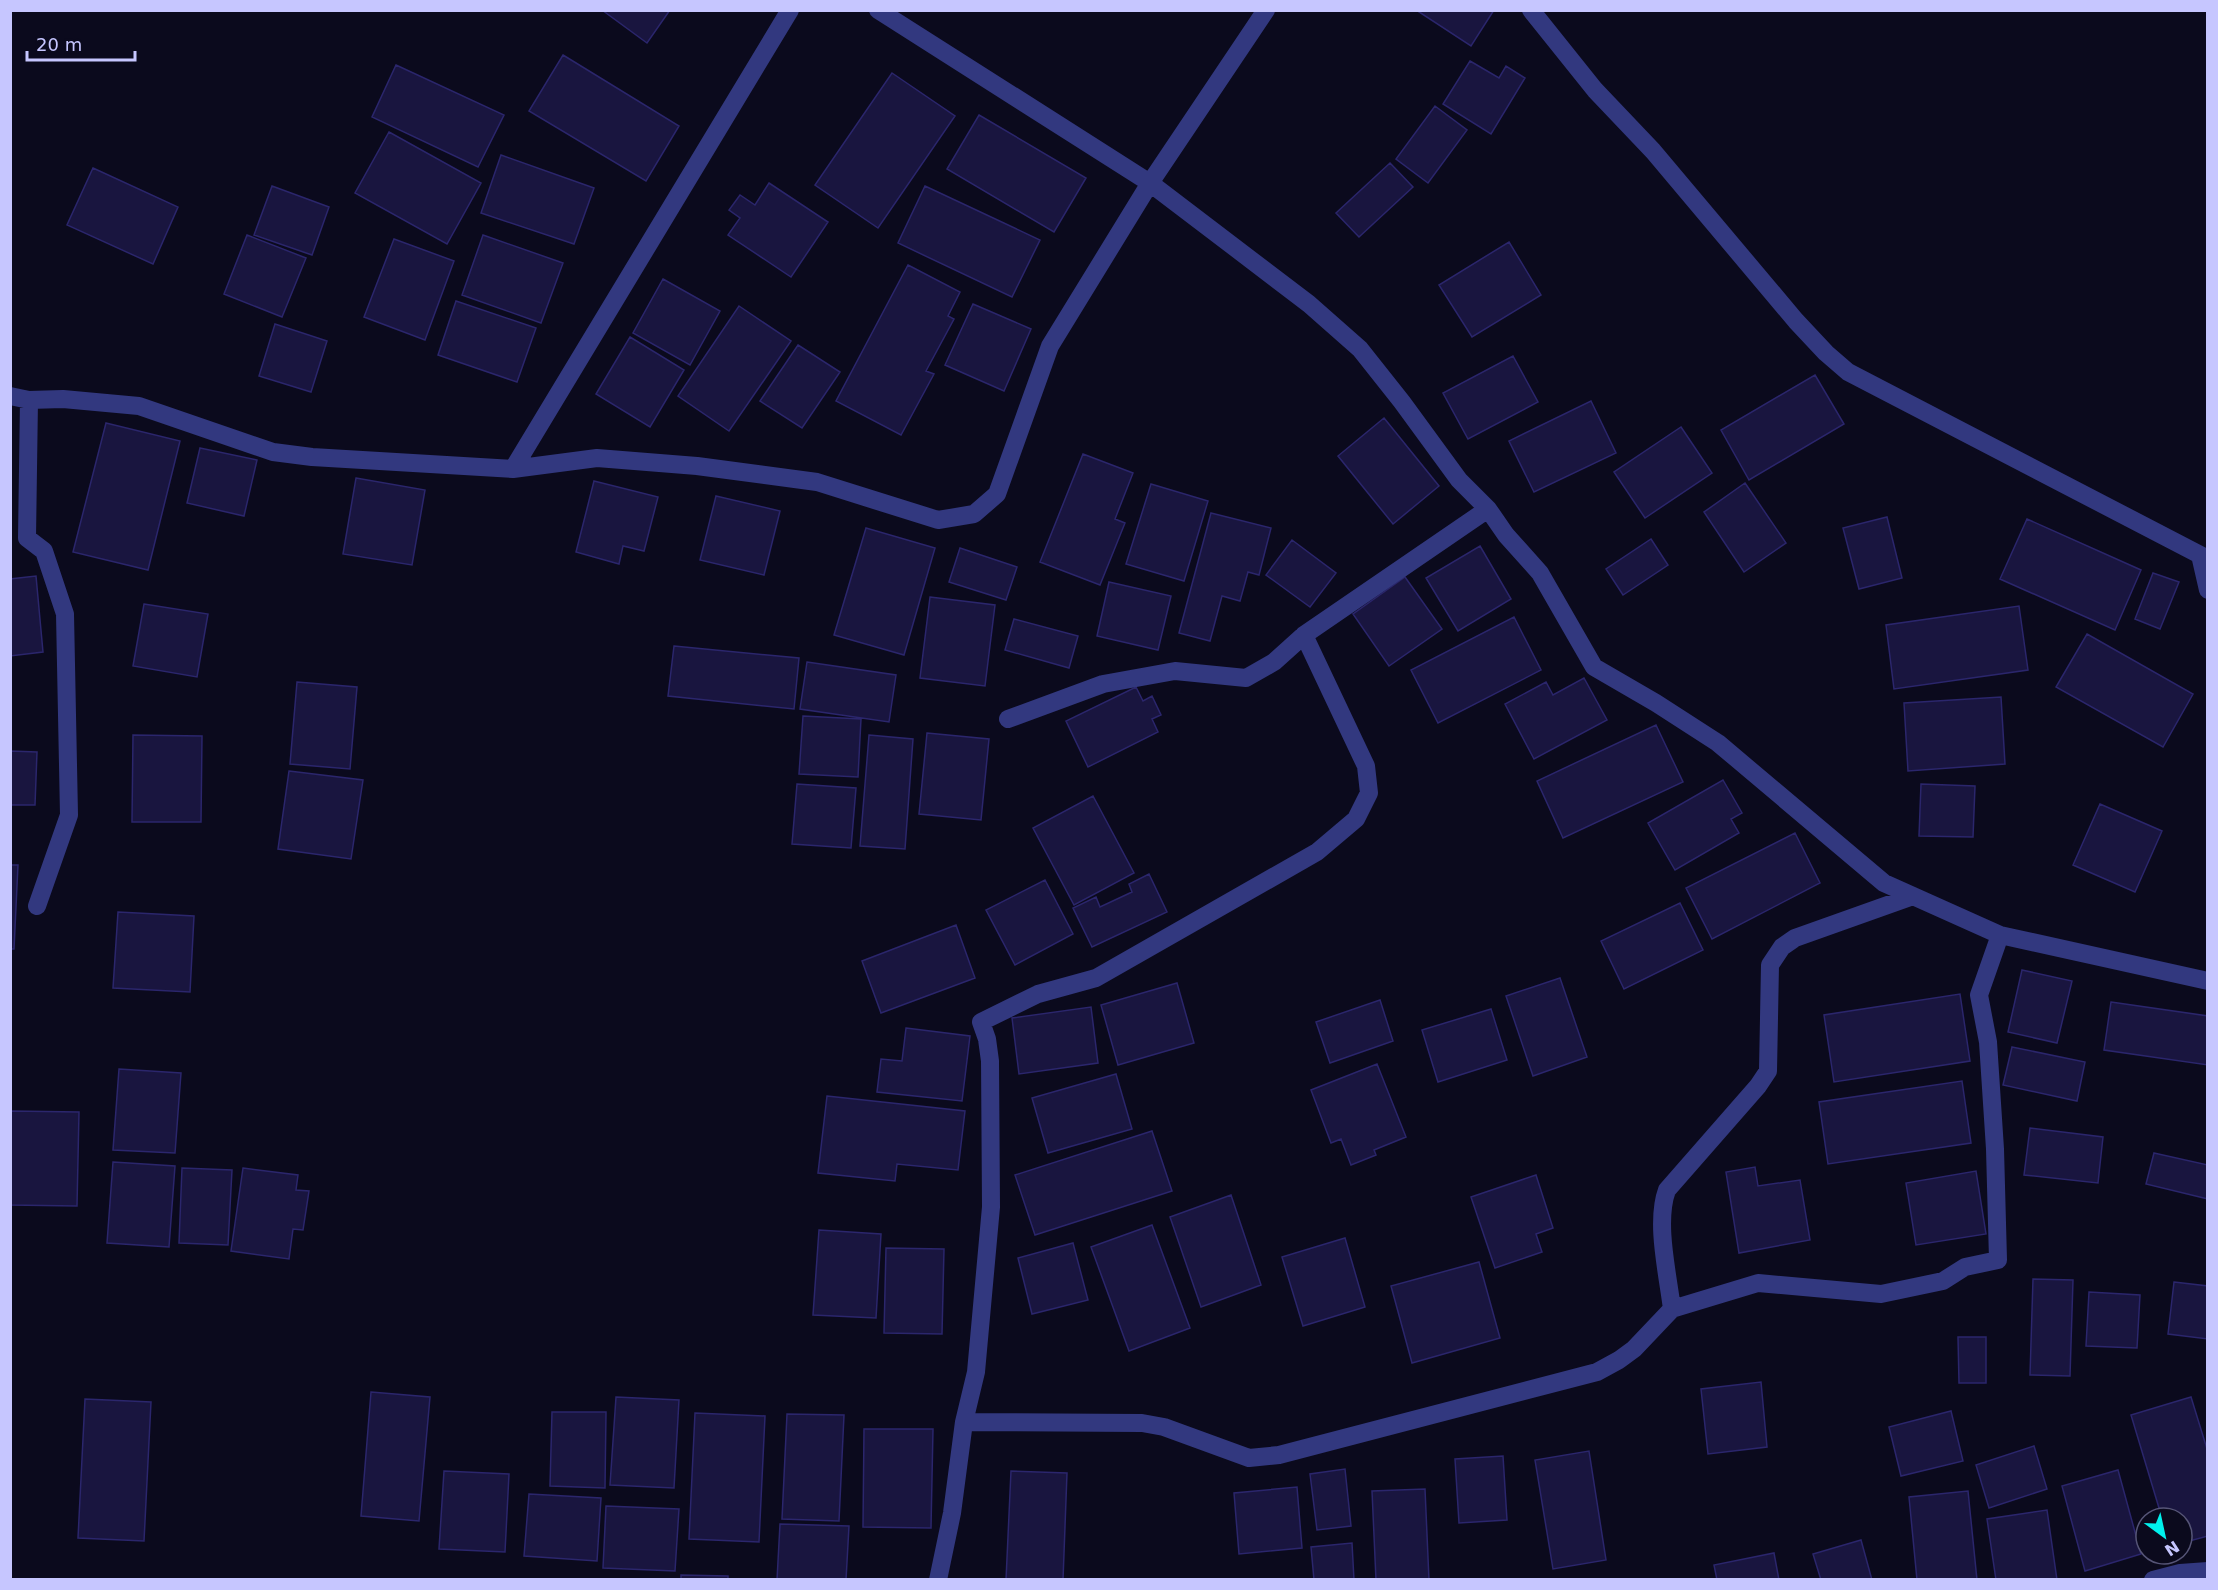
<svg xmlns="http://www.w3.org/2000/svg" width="2218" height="1590" font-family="'DejaVu Sans',sans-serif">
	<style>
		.building { fill: #19153f; stroke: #2b266c; stroke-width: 1.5 }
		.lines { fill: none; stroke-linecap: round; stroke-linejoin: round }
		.street { stroke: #32387f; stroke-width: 18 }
	</style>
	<rect width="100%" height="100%" fill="#0b0a1d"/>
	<path class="building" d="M 602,10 L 670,10 L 647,43 Z
		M 1416,10 L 1494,10 L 1471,46 Z
		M 563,55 L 679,126 L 646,181 L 529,111 Z
		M 1470,61 L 1499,78 L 1506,66 L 1525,78 L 1491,134 L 1443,104 Z
		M 396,65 L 504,115 L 478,167 L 372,117 Z
		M 892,73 L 955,116 L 878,228 L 815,185 Z
		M 1435,106 L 1467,130 L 1428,183 L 1396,159 Z
		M 979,115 L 1086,178 L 1054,232 L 947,169 Z
		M 389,132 L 481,183 L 447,244 L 355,193 Z
		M 501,155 L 594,188 L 574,244 L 481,213 Z
		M 1390,163 L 1413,187 L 1359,237 L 1336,213 Z
		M 93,168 L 178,207 L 153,264 L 67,225 Z
		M 769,183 L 828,222 L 791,277 L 728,235 L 740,218 L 729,210 L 740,195 L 755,205 Z
		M 272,186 L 329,207 L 312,255 L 254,235 Z
		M 925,186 L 1040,240 L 1012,297 L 898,243 Z
		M 247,235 L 306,258 L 282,317 L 224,294 Z
		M 483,235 L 563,263 L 541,323 L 462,295 Z
		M 394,239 L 454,261 L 425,340 L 364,317 Z
		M 1509,242 L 1541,295 L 1472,337 L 1439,285 Z
		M 908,265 L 960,292 L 948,316 L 954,319 L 926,371 L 934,374 L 901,435 L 836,401 Z
		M 663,279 L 720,311 L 690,365 L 633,333 Z
		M 456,301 L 536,328 L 517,382 L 438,355 Z
		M 973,304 L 1031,329 L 1004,391 L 945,365 Z
		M 739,306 L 791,341 L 729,431 L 678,396 Z
		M 275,324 L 327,341 L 311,392 L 259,376 Z
		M 630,337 L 684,370 L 650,427 L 596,394 Z
		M 798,345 L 840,372 L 802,428 L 760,401 Z
		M 1513,356 L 1538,402 L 1468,439 L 1443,393 Z
		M 1815,375 L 1844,424 L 1749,480 L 1721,430 Z
		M 1591,401 L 1616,453 L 1534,492 L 1509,441 Z
		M 1384,418 L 1439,486 L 1393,524 L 1338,456 Z
		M 106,423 L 180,441 L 148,570 L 73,552 Z
		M 1681,427 L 1712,473 L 1645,518 L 1614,472 Z
		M 200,448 L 257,460 L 244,516 L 187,503 Z
		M 1083,454 L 1133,473 L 1115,519 L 1125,523 L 1100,585 L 1040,562 Z
		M 356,478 L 425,490 L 412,565 L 343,554 Z
		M 594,481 L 658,497 L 644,551 L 623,546 L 619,564 L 576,552 Z
		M 1745,483 L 1786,543 L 1744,572 L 1704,512 Z
		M 1151,484 L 1208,501 L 1184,581 L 1126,564 Z
		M 716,496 L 780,511 L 764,575 L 700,560 Z
		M 1211,513 L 1271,528 L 1259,575 L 1248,572 L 1240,601 L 1222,596 L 1210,641 L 1179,633 Z
		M 1887,517 L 1902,578 L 1859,589 L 1843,528 Z
		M 2027,519 L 2141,570 L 2115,630 L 2000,579 Z
		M 866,528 L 935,548 L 904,655 L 834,635 Z
		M 1651,539 L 1668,565 L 1623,595 L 1606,569 Z
		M 1292,540 L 1336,573 L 1310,607 L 1266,575 Z
		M 1480,546 L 1511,599 L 1458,631 L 1426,578 Z
		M 960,548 L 1017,567 L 1006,600 L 949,582 Z
		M 2153,573 L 2179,582 L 2160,629 L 2135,619 Z
		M 36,576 L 43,652 L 10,656 L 10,579 Z
		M 1405,577 L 1442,629 L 1389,666 L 1353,614 Z
		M 1109,582 L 1171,596 L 1158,650 L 1097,636 Z
		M 930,597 L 995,605 L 985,686 L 920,678 Z
		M 144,604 L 208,614 L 197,677 L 133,666 Z
		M 2019,606 L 2028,670 L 1894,689 L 1886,625 Z
		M 1514,617 L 1541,670 L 1438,723 L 1411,670 Z
		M 1014,619 L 1078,636 L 1069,668 L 1005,650 Z
		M 2087,634 L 2193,694 L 2163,747 L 2056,687 Z
		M 674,646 L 799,658 L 794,709 L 668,696 Z
		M 807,662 L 896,675 L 889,722 L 800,709 Z
		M 1584,678 L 1607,720 L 1534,759 L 1505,704 L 1546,682 L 1553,695 Z
		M 297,682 L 357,687 L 350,769 L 290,764 Z
		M 1136,687 L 1143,701 L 1152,696 L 1161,715 L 1152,719 L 1158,732 L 1088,767 L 1066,721 Z
		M 2001,697 L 2005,764 L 1908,771 L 1904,703 Z
		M 803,716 L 861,719 L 858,777 L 799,774 Z
		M 1656,725 L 1683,782 L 1563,838 L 1537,781 Z
		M 927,733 L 989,739 L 981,820 L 919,814 Z
		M 133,735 L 202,736 L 201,822 L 132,822 Z
		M 869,735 L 913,739 L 905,849 L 860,846 Z
		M 10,751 L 37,752 L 35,805 L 10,805 Z
		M 289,771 L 363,780 L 351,859 L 278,849 Z
		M 1723,780 L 1742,813 L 1731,819 L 1739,833 L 1675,870 L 1648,823 Z
		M 797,784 L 856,788 L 851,848 L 792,844 Z
		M 1921,784 L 1975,786 L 1973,837 L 1919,836 Z
		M 1093,796 L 1134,873 L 1074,905 L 1033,828 Z
		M 2100,804 L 2162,831 L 2135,892 L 2073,865 Z
		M 1795,833 L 1820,883 L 1712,939 L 1686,888 Z
		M 10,865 L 18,865 L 14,949 L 10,949 Z
		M 1149,874 L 1167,912 L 1092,947 L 1073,908 L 1096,897 L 1100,907 L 1132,892 L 1129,884 Z
		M 1045,880 L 1073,934 L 1015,965 L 986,910 Z
		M 1680,903 L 1703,950 L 1624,989 L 1601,941 Z
		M 118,912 L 194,916 L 190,992 L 113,988 Z
		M 956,925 L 975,978 L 881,1013 L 862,961 Z
		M 2022,970 L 2072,981 L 2057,1043 L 2008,1032 Z
		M 1560,978 L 1587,1057 L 1533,1076 L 1506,996 Z
		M 1177,983 L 1194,1043 L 1118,1065 L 1101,1005 Z
		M 1960,994 L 1970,1061 L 1834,1082 L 1824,1015 Z
		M 1380,1000 L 1393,1041 L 1330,1063 L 1316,1022 Z
		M 2111,1002 L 2208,1016 L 2208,1065 L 2104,1050 Z
		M 1091,1007 L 1098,1063 L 1019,1074 L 1012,1018 Z
		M 1491,1009 L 1507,1060 L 1438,1082 L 1422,1030 Z
		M 906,1028 L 970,1036 L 962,1101 L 877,1092 L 881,1059 L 902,1061 Z
		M 2012,1047 L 2085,1062 L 2077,1101 L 2003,1085 Z
		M 1377,1064 L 1406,1137 L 1374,1150 L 1376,1155 L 1351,1165 L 1341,1139 L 1331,1143 L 1311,1090 Z
		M 119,1069 L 181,1073 L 175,1153 L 113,1150 Z
		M 1116,1074 L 1132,1129 L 1048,1153 L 1032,1098 Z
		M 1962,1081 L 1971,1143 L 1828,1164 L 1819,1102 Z
		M 827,1096 L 965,1111 L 958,1170 L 897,1164 L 895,1181 L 818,1173 Z
		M 11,1111 L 79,1112 L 77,1206 L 10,1205 Z
		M 2030,1128 L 2103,1137 L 2098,1183 L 2024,1175 Z
		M 1152,1131 L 1172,1191 L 1035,1235 L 1015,1175 Z
		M 2154,1153 L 2208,1165 L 2208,1199 L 2146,1184 Z
		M 113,1162 L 175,1166 L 169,1247 L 107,1243 Z
		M 1755,1167 L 1758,1186 L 1800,1180 L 1810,1240 L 1739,1253 L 1726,1172 Z
		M 182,1168 L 232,1170 L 228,1245 L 179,1243 Z
		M 243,1168 L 298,1175 L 296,1190 L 309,1191 L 303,1230 L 293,1229 L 289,1259 L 231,1251 Z
		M 1976,1171 L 1986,1234 L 1916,1245 L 1906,1183 Z
		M 1536,1175 L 1553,1228 L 1536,1234 L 1542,1252 L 1495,1268 L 1471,1197 Z
		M 1231,1195 L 1261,1285 L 1201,1307 L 1170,1217 Z
		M 1152,1225 L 1190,1328 L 1129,1351 L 1091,1247 Z
		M 819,1230 L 881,1234 L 876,1318 L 813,1315 Z
		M 1345,1238 L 1365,1307 L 1303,1326 L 1282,1257 Z
		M 1073,1243 L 1088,1300 L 1032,1314 L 1018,1258 Z
		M 886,1248 L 944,1249 L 942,1334 L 884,1333 Z
		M 1479,1262 L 1500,1338 L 1412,1363 L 1391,1286 Z
		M 2033,1279 L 2073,1280 L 2070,1376 L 2030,1375 Z
		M 2174,1282 L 2208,1286 L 2208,1339 L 2168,1334 Z
		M 2089,1292 L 2140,1295 L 2137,1348 L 2086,1346 Z
		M 1958,1337 L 1986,1337 L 1986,1383 L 1959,1383 Z
		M 1761,1382 L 1767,1447 L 1708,1454 L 1701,1389 Z
		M 371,1392 L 430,1397 L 419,1521 L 361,1516 Z
		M 616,1397 L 679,1400 L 674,1488 L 610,1485 Z
		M 2191,1397 L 2208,1452 L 2208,1536 L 2182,1543 L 2182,1518 L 2162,1518 L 2131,1415 Z
		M 85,1399 L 151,1402 L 144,1541 L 78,1538 Z
		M 1951,1411 L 1963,1461 L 1901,1476 L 1889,1427 Z
		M 552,1412 L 606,1412 L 605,1488 L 550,1486 Z
		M 695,1413 L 765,1416 L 759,1542 L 689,1539 Z
		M 787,1414 L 844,1415 L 839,1521 L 782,1519 Z
		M 864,1429 L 933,1429 L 931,1528 L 863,1527 Z
		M 2034,1446 L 2047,1489 L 1989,1508 L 1976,1465 Z
		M 1589,1451 L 1606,1560 L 1553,1569 L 1535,1460 Z
		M 1503,1456 L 1507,1520 L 1459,1523 L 1455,1459 Z
		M 1345,1469 L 1351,1526 L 1317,1530 L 1310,1474 Z
		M 2118,1470 L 2141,1554 L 2085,1571 L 2062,1486 Z
		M 444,1471 L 509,1474 L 505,1552 L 439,1549 Z
		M 1011,1471 L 1067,1473 L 1063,1580 L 1006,1580 Z
		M 1297,1487 L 1302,1548 L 1239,1554 L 1234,1493 Z
		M 1425,1489 L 1429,1580 L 1376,1580 L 1372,1491 Z
		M 1968,1491 L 1977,1580 L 1917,1580 L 1909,1497 Z
		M 529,1494 L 601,1498 L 597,1561 L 524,1556 Z
		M 606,1506 L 679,1509 L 675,1571 L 603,1568 Z
		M 2047,1510 L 2057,1580 L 1996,1580 L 1987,1519 Z
		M 780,1524 L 849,1526 L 846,1580 L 777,1580 Z
		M 1861,1540 L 1872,1580 L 1821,1580 L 1813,1554 Z
		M 1352,1543 L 1354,1580 L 1314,1580 L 1311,1547 Z
		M 1774,1553 L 1779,1580 L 1717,1580 L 1714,1565 Z
		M 681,1575 L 728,1576 L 728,1580 L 681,1580 Z"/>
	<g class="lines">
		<path class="street" d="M 878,10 L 1150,183 L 1309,304 L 1360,349 L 1402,402 L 1459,480 L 1488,509 L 1506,535 L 1540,573 L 1594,667 L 1656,703 L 1718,743 L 1884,883 L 2000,935 L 2208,981
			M 1531,10 L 1595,90 L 1653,151 L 1796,321 L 1826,353 L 1848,372 L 2208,559
			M 10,396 L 29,400 L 63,399 L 139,406 L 273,452 L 312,457 L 513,469 L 597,458 L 697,466 L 817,482 L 938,520 L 974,514 L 997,494 L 1050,346 L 1150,183 L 1266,10
			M 29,400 L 27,538 L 44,551 L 65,614 L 69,815 L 37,906
			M 513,469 L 790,10
			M 2200,555 L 2208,590
			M 1008,719 L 1103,684 L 1175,671 L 1246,678 L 1274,662 L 1304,635 L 1488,509
			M 1672,1309 C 1668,1275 1655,1222 1667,1190 L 1758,1086 L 1768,1071 L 1770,965 L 1782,947 L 1795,938 L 1913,896
			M 964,1422 L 1142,1423 L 1164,1427 L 1249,1458 L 1279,1455 L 1597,1372 L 1619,1360 L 1634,1349 L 1672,1309 L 1758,1283 L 1881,1294 L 1943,1281 L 1965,1267 L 1998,1260 L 1995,1149 L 1988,1042 L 1979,995 L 2000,935
			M 938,1580 L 952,1513 L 964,1422 L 976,1372 L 991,1207 L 990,1061 L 987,1039 L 981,1022 L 1038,994 L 1096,978 L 1317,852 L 1356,819 L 1369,793 L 1366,766 L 1304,635
			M 2153,1580 L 2180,1573 L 2208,1571"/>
	</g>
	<rect width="2218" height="1590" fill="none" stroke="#c6c6ff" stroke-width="24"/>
	<g transform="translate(2164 1536) rotate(147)"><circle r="28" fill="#0b0a1d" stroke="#565577" stroke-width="1.5"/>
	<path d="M0-4.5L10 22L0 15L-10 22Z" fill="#00f1ed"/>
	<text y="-9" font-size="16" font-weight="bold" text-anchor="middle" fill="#c6c6ff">N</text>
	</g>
	<path d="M27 51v9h108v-9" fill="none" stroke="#c6c6ff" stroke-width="3"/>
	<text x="36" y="51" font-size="18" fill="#c6c6ff" stroke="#0b0a1d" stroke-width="4.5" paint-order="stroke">20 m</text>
</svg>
